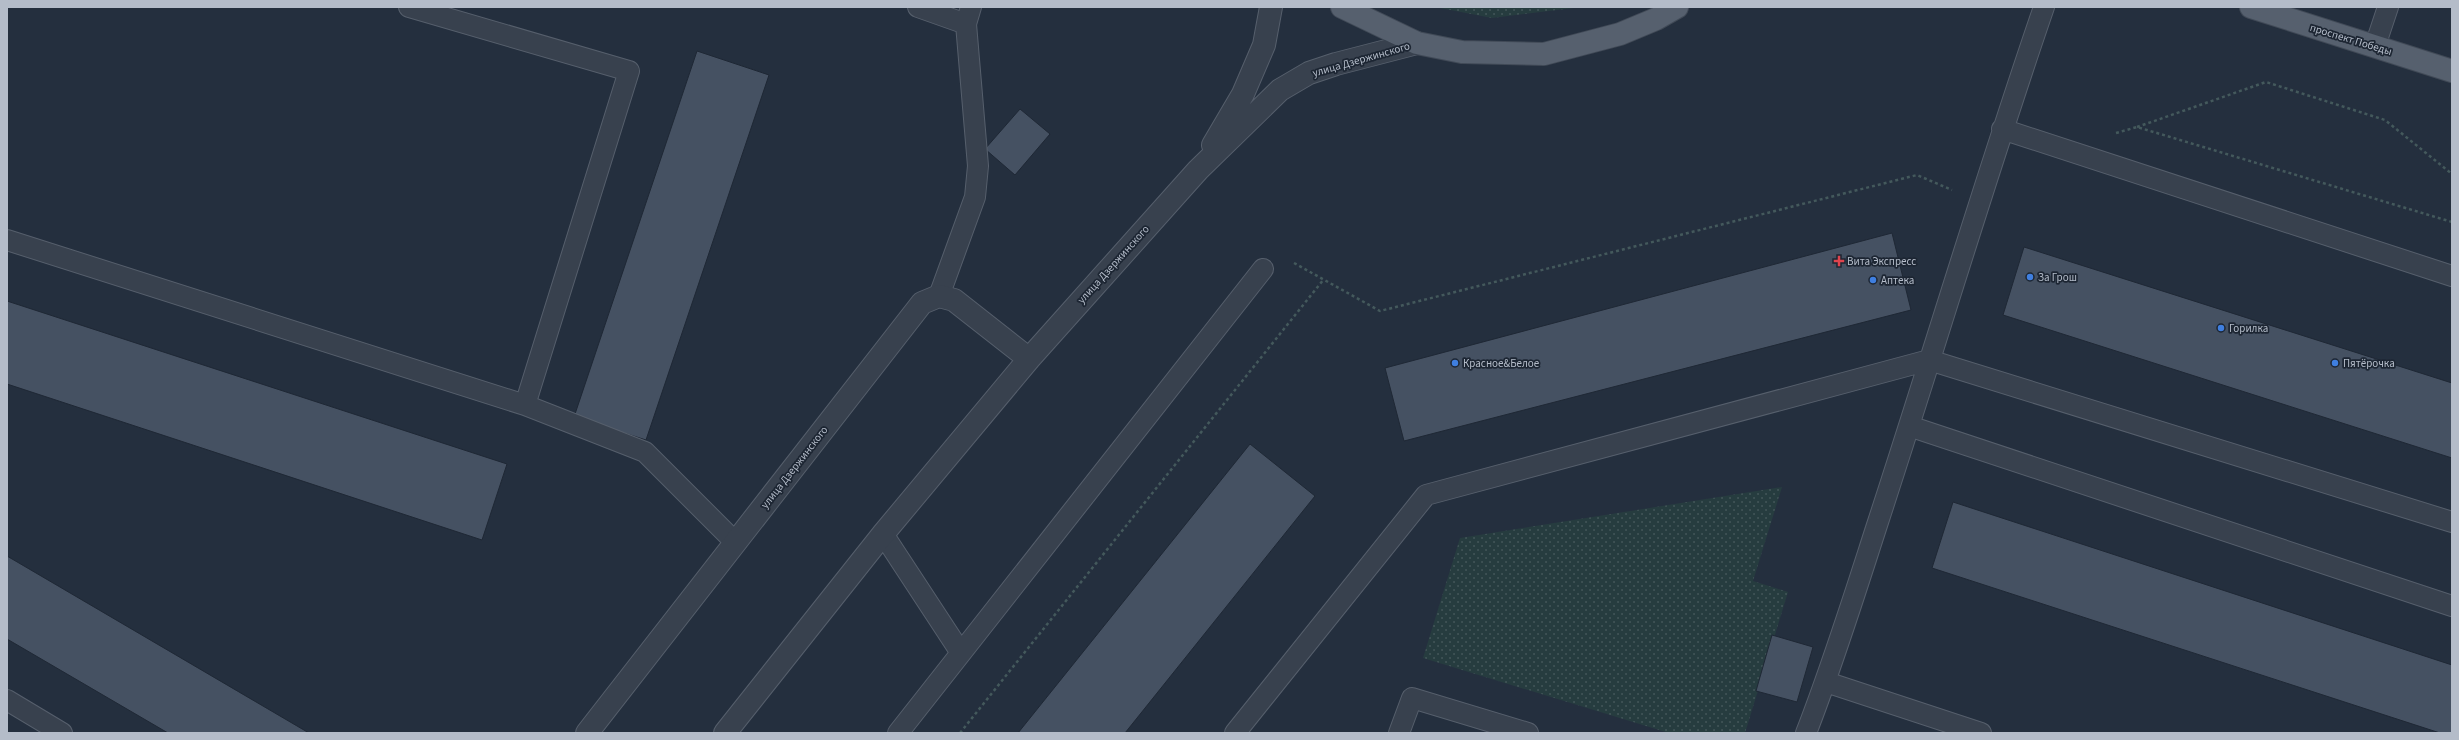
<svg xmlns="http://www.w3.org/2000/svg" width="2459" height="740" font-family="'Source Sans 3',sans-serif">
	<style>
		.grass { fill: url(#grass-dots) }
		.building { fill: #455162; stroke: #1f2835 }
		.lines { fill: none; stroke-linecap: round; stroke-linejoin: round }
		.service-casing { stroke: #565f6c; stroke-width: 22 }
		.minor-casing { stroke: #565f6c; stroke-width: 24 }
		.primary-casing { stroke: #414a57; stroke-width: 24 }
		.path { stroke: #44595c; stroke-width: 2.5; stroke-dasharray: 3 3; stroke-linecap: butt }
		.service { stroke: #38414e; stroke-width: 20 }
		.minor { stroke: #38414e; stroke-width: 22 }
		.primary { stroke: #56606e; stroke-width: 22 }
		.health-dot { fill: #e0444e; stroke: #1d2633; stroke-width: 1.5 }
		.shop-dot { fill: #3f7fe0; stroke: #1d2633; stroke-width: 1.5 }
		.labels { text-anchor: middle; stroke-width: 3.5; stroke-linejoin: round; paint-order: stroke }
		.street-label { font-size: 11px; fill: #b4bcc9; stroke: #1d2633 }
		.poi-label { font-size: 11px; fill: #b4bcc9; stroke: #1d2633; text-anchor: start }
	</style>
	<defs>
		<pattern id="grass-dots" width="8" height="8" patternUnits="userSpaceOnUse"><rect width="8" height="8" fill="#263c3f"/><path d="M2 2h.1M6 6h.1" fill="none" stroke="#435659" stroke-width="1.8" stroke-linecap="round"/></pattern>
	</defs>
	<rect width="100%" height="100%" fill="#242f3e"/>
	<path class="grass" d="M 1435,7 L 1582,7 L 1492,18 Z
		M 1782,487 L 1753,581 L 1788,592 L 1745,733 L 1669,733 L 1423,658 L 1460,538 Z"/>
	<path class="building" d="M 697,51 L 769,75 L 646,440 L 574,417 Z
		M 1020,109 L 1050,134 L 1015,175 L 985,149 Z
		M 1892,233 L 1911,310 L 1404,441 L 1385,368 Z
		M 2024,247 L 2452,383 L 2452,458 L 2003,315 Z
		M 7,301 L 507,464 L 482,540 L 7,384 Z
		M 1250,444 L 1315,496 L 1125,733 L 1018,733 Z
		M 1953,502 L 2452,665 L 2452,733 L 2440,733 L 1932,568 Z
		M 7,556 L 309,733 L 168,733 L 7,639 Z
		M 1772,635 L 1813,647 L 1797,702 L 1756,691 Z"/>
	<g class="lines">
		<defs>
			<path id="service" d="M 918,7 L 966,24 L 971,7
				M 2375,46 L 2388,7
				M 2002,129 L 2452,276
				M 7,240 L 525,405 L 629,71 L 409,7
				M 939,296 L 975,197 L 978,166 L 966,24
				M 525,405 L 645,452 L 735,542
				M 1909,426 L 2452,606
				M 883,534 L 961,653 L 898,733
				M 961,653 L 1263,269
				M 1826,682 L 1981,733
				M 7,700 L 62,733
				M 1235,733 L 1426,495 L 1929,360 L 2452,522
				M 1399,733 L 1412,698 L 1528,733
				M 1806,733 C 1833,664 1855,593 1878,522 C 1934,351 1985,178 2044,7"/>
			<path id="minor" d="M 1213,145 L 1243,94 L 1264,45 L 1271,7
				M 587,733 L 922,303 L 939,296 L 954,300 L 1029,359
				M 725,733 L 883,534 L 1029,359 L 1198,170 L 1280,90 L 1309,73 L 1336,64 L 1417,43"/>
			<path id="primary" d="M 1342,7 L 1417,43 L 1462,52 L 1544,54 L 1620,34 L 1656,19 L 1677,7
				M 2251,7 L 2452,71"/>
		</defs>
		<use href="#service" class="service-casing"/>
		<use href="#minor" class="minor-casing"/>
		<use href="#primary" class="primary-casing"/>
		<path class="path" d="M 2137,127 L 2266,82 L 2385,120 L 2452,174
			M 2116,133 L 2137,127 L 2452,222
			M 1294,263 L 1380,311 L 1917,175 L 1952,190
			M 960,733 L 1324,279"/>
		<use href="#service" class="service"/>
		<use href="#minor" class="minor"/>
		<use href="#primary" class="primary"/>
	</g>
	<path class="health-dot" d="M1837 255h4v4h4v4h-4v4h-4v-4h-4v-4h4z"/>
	<g class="shop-dot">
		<circle cx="2030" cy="277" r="4"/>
		<circle cx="1873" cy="280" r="4"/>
		<circle cx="2221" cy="328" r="4"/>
		<circle cx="1455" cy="363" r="4"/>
		<circle cx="2335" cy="363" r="4"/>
	</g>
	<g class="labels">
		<g class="street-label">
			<text transform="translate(2351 39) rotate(17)" y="4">проспект Победы</text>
			<text transform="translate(1361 59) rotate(-16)" y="4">улица Дзержинского</text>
			<text transform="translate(1113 264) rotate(-48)" y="4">улица Дзержинского</text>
			<text transform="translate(794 467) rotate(-52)" y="4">улица Дзержинского</text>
		</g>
		<g class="poi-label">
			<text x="1847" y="265">Вита Экспресс</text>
			<text x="2038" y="281">За Грош</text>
			<text x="1881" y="284">Аптека</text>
			<text x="2229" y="332">Горилка</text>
			<text x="1463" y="367">Красное&amp;Белое</text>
			<text x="2343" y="367">Пятёрочка</text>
		</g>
	</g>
	<rect width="2459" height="740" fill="none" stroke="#b4bcc9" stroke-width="16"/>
</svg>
